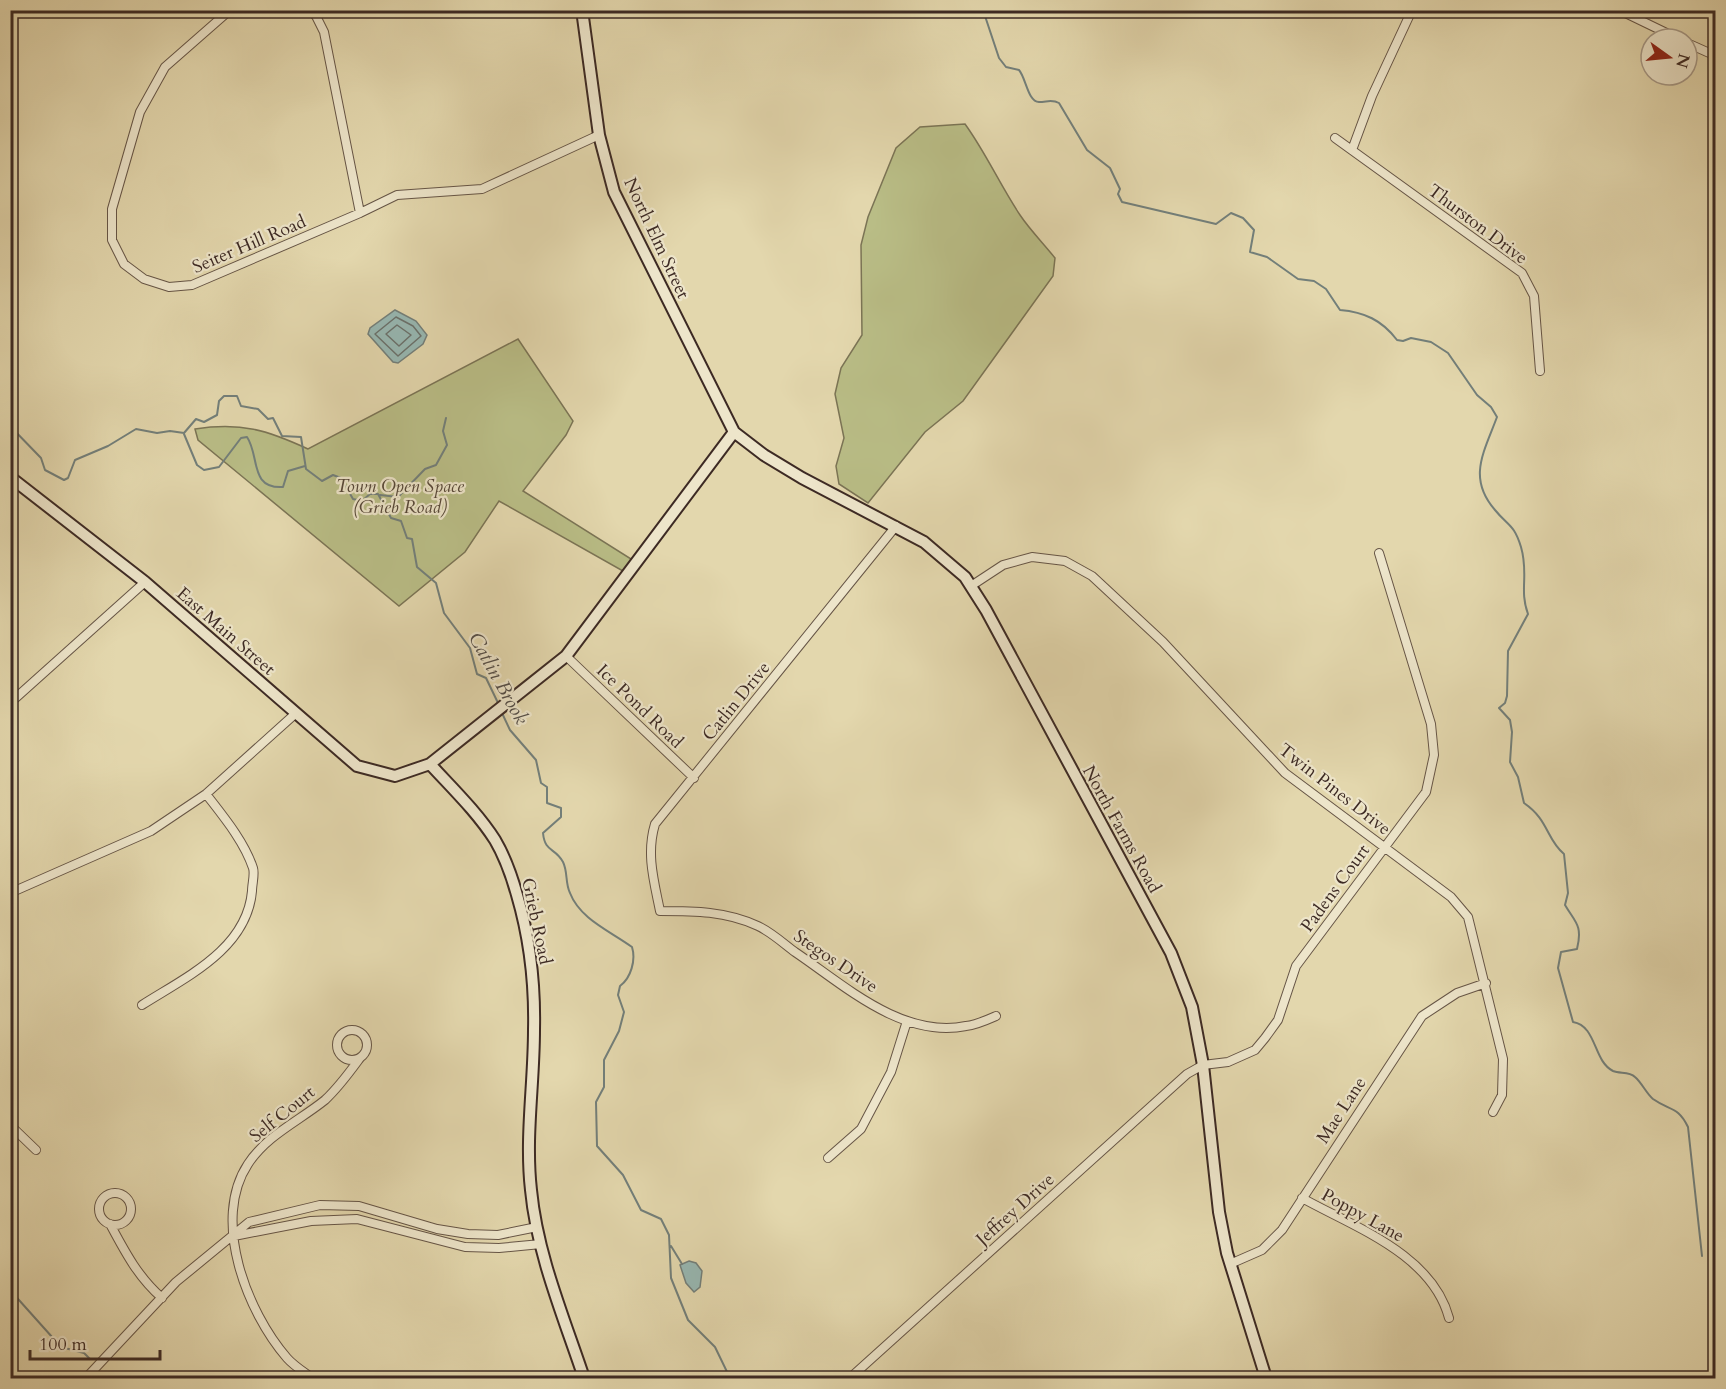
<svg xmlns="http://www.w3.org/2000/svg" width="1726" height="1389" font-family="Cardo,serif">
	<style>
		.green { fill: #b9bd86; stroke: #7b7455; stroke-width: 1.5 }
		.water { fill: #97b8b3; stroke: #737f7a; stroke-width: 1.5 }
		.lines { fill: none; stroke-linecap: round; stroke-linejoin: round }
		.shore { stroke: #6a716c; stroke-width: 1.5 }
		.stream { stroke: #737f7a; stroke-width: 2 }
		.street-casing { stroke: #665546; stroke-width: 10 }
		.secondary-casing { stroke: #3d2a24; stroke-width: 14 }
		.street { stroke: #ede5ca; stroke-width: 8 }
		.secondary { stroke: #ede5ca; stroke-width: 10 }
		.labels { text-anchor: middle; stroke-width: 4.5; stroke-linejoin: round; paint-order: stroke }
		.street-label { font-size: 18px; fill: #3d2a24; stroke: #ede5ca }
		.park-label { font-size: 18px; font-style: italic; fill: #564738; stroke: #ede5ca }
		.water-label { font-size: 20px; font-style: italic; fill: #544e48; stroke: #ede5ca }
	</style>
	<rect width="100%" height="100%" fill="#e3d7ad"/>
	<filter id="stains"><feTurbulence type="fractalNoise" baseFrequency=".00333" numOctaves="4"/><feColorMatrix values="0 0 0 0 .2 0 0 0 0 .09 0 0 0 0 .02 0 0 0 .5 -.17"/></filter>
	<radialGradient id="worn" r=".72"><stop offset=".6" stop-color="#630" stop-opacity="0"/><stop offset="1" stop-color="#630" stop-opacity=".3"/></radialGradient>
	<path class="green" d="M 965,124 C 986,153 1000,185 1020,215 C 1030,230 1044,244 1055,258 L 1053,276 L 963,401 L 925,432 L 868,503 L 839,484 L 836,466 L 844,438 L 835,394 L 841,368 L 862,335 L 861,245 L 868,217 L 896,148 L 920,127 Z
		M 518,339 L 573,421 L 566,435 L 523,491 L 639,564 L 630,575 L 499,501 L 465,552 L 399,606 L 198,440 L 195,429 C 241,422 267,430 308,449 Z"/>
	<path class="water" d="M 395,310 L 416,321 L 427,335 L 423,344 L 398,363 L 393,362 L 368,334 L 370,328 Z
		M 689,1261 L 696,1263 L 702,1271 L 700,1287 L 694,1292 L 686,1283 L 680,1265 Z"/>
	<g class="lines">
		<path class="shore" d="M 396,317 L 413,326 L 421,336 L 398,356 L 375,334 Z
			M 397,325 L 411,335 L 399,346 L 386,334 Z"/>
		<path class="stream" d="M 983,10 L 999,58 L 1006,67 L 1019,70 C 1026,78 1028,102 1039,102 C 1047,102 1052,99 1059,103 L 1087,150 L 1110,168 L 1120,189 L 1118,194 L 1122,202 L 1216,224 L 1231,213 L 1243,218 L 1254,230 L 1250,252 L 1267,257 L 1298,279 L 1314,281 L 1326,289 L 1340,310 C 1364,312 1382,320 1397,340 L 1403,341 L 1411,338 L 1431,342 L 1448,353 L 1477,395 L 1491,407 L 1497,417 C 1484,452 1467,478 1495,510 C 1508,526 1514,524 1521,547 C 1529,574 1519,590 1528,614 L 1508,651 L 1507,696 L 1505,703 L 1499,708 L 1510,720 L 1512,732 L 1510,762 L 1518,777 L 1524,803 C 1549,820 1546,839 1564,854 L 1568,893 L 1565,905 C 1575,922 1583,925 1577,949 L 1561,952 L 1558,968 L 1573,1022 C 1597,1026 1593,1061 1613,1071 C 1620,1074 1629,1071 1635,1077 C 1642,1083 1646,1093 1653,1099 C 1670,1111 1678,1106 1688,1127 L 1702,1256
			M 10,426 L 41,458 L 45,470 L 64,480 L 68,478 L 75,460 L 108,446 L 136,429 L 157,433 L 170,431 L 184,433 L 196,419 L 204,422 L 217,415 L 219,401 L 224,396 L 237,396 L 241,406 L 258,409 L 268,419 L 273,418 L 282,436 L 301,437 L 306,469 L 322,481 L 333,475 L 341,478 L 353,499 L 362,501 L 370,494 L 378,494 L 391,518 L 401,521 L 407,538 L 412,539 L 417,567 L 436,583 L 444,613 L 470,648 L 477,674 L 486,678 L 499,705
			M 184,434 L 197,465 L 204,470 L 219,467 L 241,438 L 247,437 C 260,456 249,489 283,487 L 288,471 L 305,466
			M 380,495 L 398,497 L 425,469 L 436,465 L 447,445 L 443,431 L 446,418
			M 502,713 L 510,730 L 536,760 L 541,783 L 547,787 L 547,803 L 561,808 L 561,817 L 543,833 C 545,853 555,847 563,862 C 568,872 565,883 570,893 C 580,919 610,931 632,947 C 636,960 631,978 620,986 L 618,995 L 624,1012 L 619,1031 L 604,1060 L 604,1087 L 596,1102 L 597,1146 L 623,1175 L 641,1210 L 661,1219 L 669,1235 L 671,1278 L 688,1320 L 715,1347 L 730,1378
			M 671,1246 L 682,1264
			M 10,1290 L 61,1347 L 84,1353 L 90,1359"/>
		<defs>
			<path id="street" d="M 230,10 L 165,67 L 140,112 L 112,209 L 112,240 L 124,264 L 144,279 L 169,287 L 192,285 L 360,213 L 324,32 L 316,16 L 309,10
				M 1619,10 L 1679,39
				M 1687,43 L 1716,56
				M 1335,138 L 1522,273 L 1534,296 L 1540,371
				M 1352,150 L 1372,96 L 1412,10
				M 360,213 L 397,195 L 482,189 L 599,135
				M 896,526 L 655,824 C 646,854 654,881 660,911 C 694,911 726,911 758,926 C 771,932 783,943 795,952 C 844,985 902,1039 966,1026 C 976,1025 987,1020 996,1016
				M 971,586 L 1003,565 L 1032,557 L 1065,561 L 1092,576 L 1163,642 L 1285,773 L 1451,897 L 1468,917 L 1503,1059 L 1502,1095 L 1493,1112
				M 566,656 L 694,778
				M 10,703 L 145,582
				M 10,893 L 151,831 L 206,794 L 295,714
				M 142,1005 C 186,977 247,949 252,891 C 252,884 255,874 253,868 C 244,841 223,816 206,794
				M337 1045a15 15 0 1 1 30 0a15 15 0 1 1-30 0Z
				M 10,1125 L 36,1150
				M 828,1158 L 861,1129 L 891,1072 L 907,1021
				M99 1209a16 16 0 1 1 32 0a16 16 0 1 1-32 0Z
				M 1302,1198 C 1354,1227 1432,1254 1449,1318
				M 110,1224 C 125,1252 138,1277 162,1298
				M 234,1236 L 311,1221 L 357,1219 L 465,1247 L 499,1248 L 541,1244
				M 1230,1264 L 1262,1250 L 1282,1230 L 1422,1016 L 1457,993 L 1486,983
				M 86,1378 L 176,1282 L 249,1222 L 320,1205 L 359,1206 L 437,1229 L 468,1234 L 498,1235 L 537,1227
				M 312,1378 C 304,1372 294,1366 287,1358 C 247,1312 211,1220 248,1164 C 267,1135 299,1121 325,1100 C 339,1087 349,1073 360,1058
				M 850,1378 L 1187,1074 L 1203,1065 L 1228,1062 L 1255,1050 L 1265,1038 L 1278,1020 L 1296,966 L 1426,792 L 1434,755 L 1431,724 L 1379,553"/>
			<path id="secondary" d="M 582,10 L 599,135 L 614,192 L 734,432 L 764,455 L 802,478 L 924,542 L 965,577 L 986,610 L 1171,953 L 1192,1007 L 1203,1065 L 1219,1212 L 1227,1253 L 1266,1378
				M 10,477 L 145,582 L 357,766 L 395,776 L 430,764 L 566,656 L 734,432
				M 430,764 C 453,789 477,812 495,840 C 505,857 512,877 517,895 C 530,939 535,985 534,1030 C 534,1084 525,1137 531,1190 C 537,1254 564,1318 584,1378"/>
		</defs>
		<use href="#street" class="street-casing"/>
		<use href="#secondary" class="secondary-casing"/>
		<use href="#street" class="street"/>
		<use href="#secondary" class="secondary"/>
	</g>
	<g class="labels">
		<g class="street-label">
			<text transform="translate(1478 224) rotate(37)" y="6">Thurston Drive</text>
			<text transform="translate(657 238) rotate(65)" y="6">North Elm Street</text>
			<text transform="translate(249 244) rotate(-23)" y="6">Seiter Hill Road</text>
			<text transform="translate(226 631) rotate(41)" y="6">East Main Street</text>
			<text transform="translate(736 701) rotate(-51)" y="6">Catlin Drive</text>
			<text transform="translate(640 706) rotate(44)" y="6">Ice Pond Road</text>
			<text transform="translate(1335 789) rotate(38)" y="6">Twin Pines Drive</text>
			<text transform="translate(1122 829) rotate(61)" y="6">North Farms Road</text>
			<text transform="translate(1335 888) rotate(-54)" y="6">Padens Court</text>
			<text transform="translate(537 921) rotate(78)" y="6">Grieb Road</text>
			<text transform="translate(836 961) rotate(34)" y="6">Stegos Drive</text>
			<text transform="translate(1341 1110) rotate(-57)" y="6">Mae Lane</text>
			<text transform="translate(282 1114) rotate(-39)" y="6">Self Court</text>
			<text transform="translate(1015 1209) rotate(-42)" y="6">Jeffrey Drive</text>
			<text transform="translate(1363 1215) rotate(29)" y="6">Poppy Lane</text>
		</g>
		<g class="park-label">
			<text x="400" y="492">Town Open Space<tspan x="400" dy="21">(Grieb Road)</tspan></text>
		</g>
		<g class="water-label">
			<text transform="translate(499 678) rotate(61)" y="7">Catlin Brook</text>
		</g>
	</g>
	<rect width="1726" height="1389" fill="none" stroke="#e3d7ad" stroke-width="36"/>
	<rect x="12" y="12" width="1702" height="1365" fill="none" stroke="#3d2a24" stroke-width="3"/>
	<rect x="18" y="18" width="1690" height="1353" fill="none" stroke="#3d2a24" stroke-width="1.5"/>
	<g transform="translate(1669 57) rotate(105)"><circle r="28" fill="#ede5ca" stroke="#a79a88" stroke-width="1.5"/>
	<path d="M0-4.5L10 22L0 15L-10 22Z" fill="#8f2418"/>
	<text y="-9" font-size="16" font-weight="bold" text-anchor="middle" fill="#3d2a24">N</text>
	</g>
	<path d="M30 1350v9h130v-9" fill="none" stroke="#3d2a24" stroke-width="3"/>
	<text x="39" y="1350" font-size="18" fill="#3d2a24" stroke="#ede5ca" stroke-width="4.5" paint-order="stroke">100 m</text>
	<rect width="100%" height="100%" filter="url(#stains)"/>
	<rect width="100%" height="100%" fill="url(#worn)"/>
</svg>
